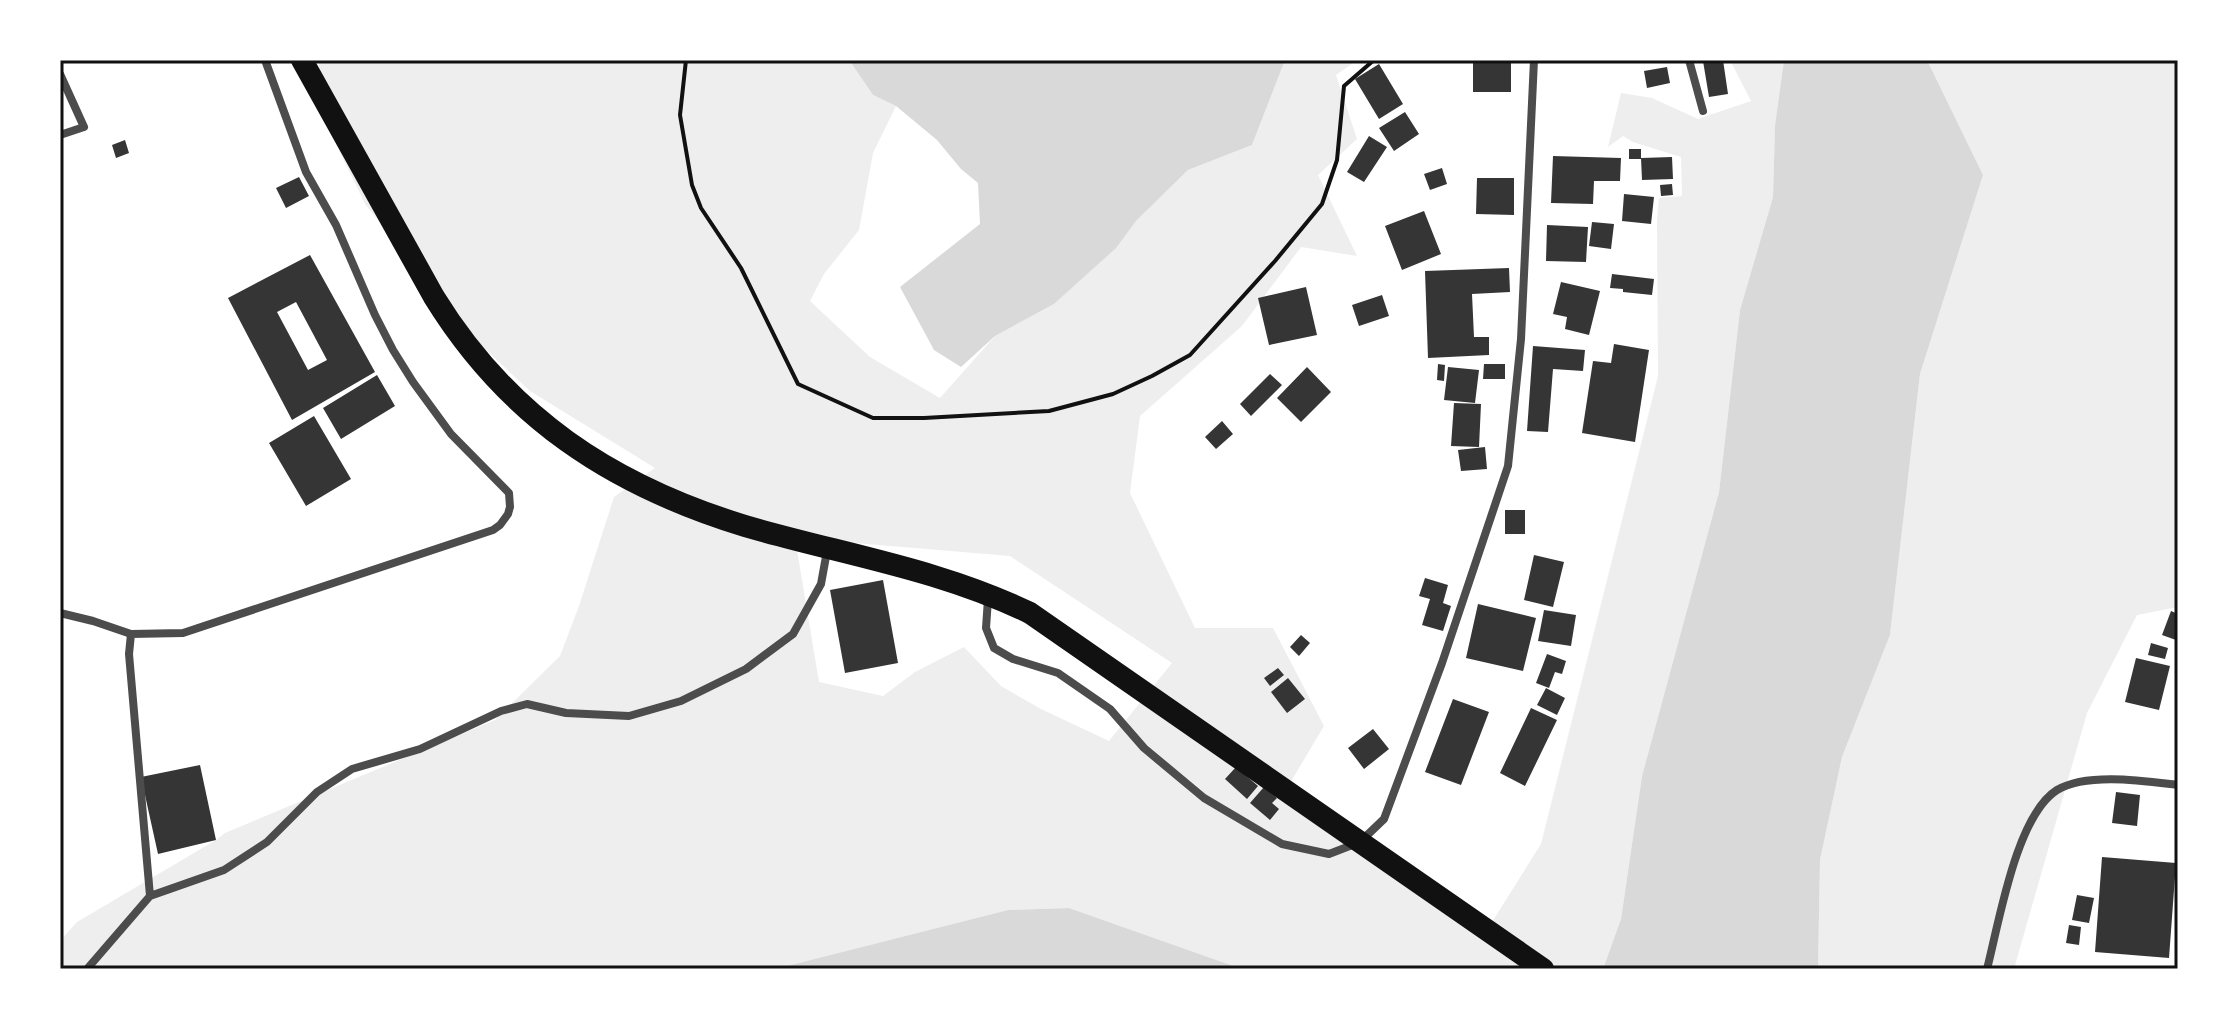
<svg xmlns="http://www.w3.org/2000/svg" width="2238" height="1029" font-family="'PT Sans Narrow',sans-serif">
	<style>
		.green { fill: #eee; fill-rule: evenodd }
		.water { fill: #d9d9d9 }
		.building { fill: #353535; fill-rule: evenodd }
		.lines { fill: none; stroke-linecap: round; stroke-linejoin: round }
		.path { stroke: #111; stroke-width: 4 }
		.minor { stroke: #4c4c4c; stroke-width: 8 }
		.trunk { stroke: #111; stroke-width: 22 }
		.neatline { fill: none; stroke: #111; stroke-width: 3 }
	</style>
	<rect width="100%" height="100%" fill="#fff"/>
	<path class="green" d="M 320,60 L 849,60 L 873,95 L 896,106 L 873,153 L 859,230 L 824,274 L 810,301 L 870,357 L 940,398 L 995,336 L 1054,304 L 1115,248 L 1136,221 L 1188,170 L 1252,145 L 1285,60 L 1358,60 L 1336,75 L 1357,139 L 1318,175 L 1357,256 L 1301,247 L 1242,326 L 1140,416 L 1130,493 L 1195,628 L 1273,628 L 1324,726 L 1280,800 L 1492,922 L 1541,844 L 1658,376 L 1657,220 L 1659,198 L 1682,196 L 1681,157 L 1633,142 L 1623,136 L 1608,147 L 1621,93 L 1652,98 L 1698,119 L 1751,101 L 1730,60 L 1784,60 L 1775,125 L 1773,197 L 1740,310 L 1719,492 L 1642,776 L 1621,919 L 1603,969 L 1242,969 L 1069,908 L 1008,910 L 775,969 L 60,969 L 60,941 L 77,922 L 216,840 L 225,833 L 495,720 L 560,656 L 579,606 L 614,497 L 655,468 L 530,391 L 470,335 L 365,204 L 314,98 ZM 795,538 L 1010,556 L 1172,663 L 1109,741 L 1041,709 L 1001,686 L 964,647 L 915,672 L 883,696 L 819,682 Z
		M 1927,60 L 2178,60 L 2178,607 L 2137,615 L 2087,713 L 2014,969 L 1818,969 L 1820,860 L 1842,757 L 1890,635 L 1920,374 L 1983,175 Z"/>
	<path class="water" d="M 849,60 L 1285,60 L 1252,145 L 1188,170 L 1136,221 L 1116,248 L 1054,304 L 995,336 L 961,367 L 934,350 L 900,287 L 980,224 L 978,183 L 961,169 L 937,140 L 896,106 L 873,95 Z
		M 1784,60 L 1927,60 L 1983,175 L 1920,374 L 1890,635 L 1842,757 L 1820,860 L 1818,969 L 1603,969 L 1621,919 L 1642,776 L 1719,492 L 1740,310 L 1773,197 L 1775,125 Z
		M 1069,908 L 1242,969 L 775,969 L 1008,910 Z"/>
	<path class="building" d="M 1473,60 L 1511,60 L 1511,92 L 1473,92 Z
		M 1723,60 L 1728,94 L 1709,97 L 1703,61 Z
		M 1379,64 L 1403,104 L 1379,119 L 1355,79 Z
		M 1667,67 L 1670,83 L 1647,88 L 1644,71 Z
		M 1405,112 L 1419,134 L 1394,151 L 1379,128 Z
		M 1369,136 L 1387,147 L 1364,182 L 1347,172 Z
		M 125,140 L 129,153 L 116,158 L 112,145 Z
		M 1629,149 L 1641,149 L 1641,159 L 1629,159 Z
		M 1553,156 L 1621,158 L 1620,181 L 1594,181 L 1593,204 L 1551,203 Z
		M 1672,157 L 1673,179 L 1642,180 L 1641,158 Z
		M 1442,168 L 1447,184 L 1430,190 L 1424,174 Z
		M 299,177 L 309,196 L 286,208 L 276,188 Z
		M 1477,178 L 1514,178 L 1514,215 L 1476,214 Z
		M 1672,184 L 1673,195 L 1661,196 L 1660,185 Z
		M 1624,194 L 1654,197 L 1651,224 L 1622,221 Z
		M 1424,211 L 1441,254 L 1402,270 L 1385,226 Z
		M 1592,222 L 1614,224 L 1611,249 L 1589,246 Z
		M 1547,225 L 1588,227 L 1586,262 L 1546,261 Z
		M 310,255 L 375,372 L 292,420 L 228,298 ZM 296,302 L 327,360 L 308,370 L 277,312 Z
		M 1509,268 L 1510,292 L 1472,294 L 1474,337 L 1489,337 L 1489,355 L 1428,358 L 1425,271 Z
		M 1612,274 L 1654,279 L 1652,295 L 1623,292 L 1623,289 L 1610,288 Z
		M 1561,282 L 1600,291 L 1589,335 L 1565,329 L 1567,317 L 1553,314 Z
		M 1306,287 L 1317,335 L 1269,345 L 1258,298 Z
		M 1382,295 L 1389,316 L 1359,326 L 1352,305 Z
		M 1614,344 L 1649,350 L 1635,442 L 1582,433 L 1593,361 L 1611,363 Z
		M 1533,346 L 1585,350 L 1583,371 L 1553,369 L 1548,432 L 1527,431 Z
		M 1438,364 L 1445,365 L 1444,381 L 1437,380 Z
		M 1484,364 L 1505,364 L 1505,379 L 1483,379 Z
		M 1307,367 L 1331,392 L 1301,422 L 1277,398 Z
		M 1448,367 L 1479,370 L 1475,403 L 1444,400 Z
		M 1270,374 L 1282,385 L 1251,416 L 1240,404 Z
		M 377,375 L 395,406 L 341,439 L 323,408 Z
		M 1454,403 L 1481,404 L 1479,447 L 1451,446 Z
		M 314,416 L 351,479 L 306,506 L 269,443 Z
		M 1222,421 L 1233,434 L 1216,449 L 1205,437 Z
		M 1485,447 L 1487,469 L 1461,471 L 1458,450 Z
		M 1505,510 L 1525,510 L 1525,534 L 1505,534 Z
		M 1534,555 L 1564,562 L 1553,607 L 1524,600 Z
		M 1425,578 L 1448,585 L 1443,603 L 1451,606 L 1443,631 L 1422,625 L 1430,599 L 1419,596 Z
		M 883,580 L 898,663 L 845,673 L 830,590 Z
		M 1478,604 L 1536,618 L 1523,671 L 1466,658 Z
		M 1544,610 L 1576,615 L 1571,646 L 1538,641 Z
		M 2171,611 L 2178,614 L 2178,634 L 2176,640 L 2162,635 Z
		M 1301,635 L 1310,643 L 1299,656 L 1290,647 Z
		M 2151,643 L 2168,648 L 2165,659 L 2148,655 Z
		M 1547,654 L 1566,661 L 1562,674 L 1555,672 L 1549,688 L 1536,683 Z
		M 2136,658 L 2170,666 L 2159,710 L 2125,702 Z
		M 1278,668 L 1284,675 L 1270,686 L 1264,678 Z
		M 1288,678 L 1305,699 L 1287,713 L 1271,692 Z
		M 1546,688 L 1565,698 L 1557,715 L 1537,705 Z
		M 1453,699 L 1489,712 L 1461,785 L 1425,772 Z
		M 1531,708 L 1557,720 L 1525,786 L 1500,773 Z
		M 1373,729 L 1389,749 L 1364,769 L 1348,748 Z
		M 200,765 L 216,840 L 158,854 L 141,777 Z
		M 1236,767 L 1258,786 L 1247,799 L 1225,779 Z
		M 1264,787 L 1277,798 L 1272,803 L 1279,809 L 1270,820 L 1250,803 Z
		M 2116,792 L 2140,795 L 2137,826 L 2112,823 Z
		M 2102,857 L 2176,863 L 2169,958 L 2095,952 Z
		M 2077,895 L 2094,898 L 2089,923 L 2072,920 Z
		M 2069,925 L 2081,927 L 2079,945 L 2066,943 Z"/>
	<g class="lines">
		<path class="path" d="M 686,60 L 680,115 L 692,185 L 701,208 L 741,268 L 798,384 L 873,418 L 924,418 L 1049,411 L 1113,394 L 1152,376 L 1190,355 L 1275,261 L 1322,204 L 1337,160 L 1344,86 L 1374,60"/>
		<path class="minor" d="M 1689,60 L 1703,111
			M 60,74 L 84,127 L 60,135
			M 988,599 L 986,628 L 994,648 L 1013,659 L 1058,673 L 1110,709 L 1144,748 L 1204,798 L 1282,844 L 1329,854 L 1360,842 L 1384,819 L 1442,663 L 1508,466 L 1521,339 L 1534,60
			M 60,613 L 93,621 L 131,634 L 183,633 L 493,530 L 500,525 L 508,514 L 510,507 L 509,493 L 451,434 L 413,382 L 393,350 L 375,315 L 336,225 L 306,172 L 265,60
			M 131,634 L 129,654 L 150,896
			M 87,969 L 150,896 L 224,870 L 267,842 L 317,792 L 352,769 L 420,749 L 501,711 L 527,704 L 566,713 L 629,716 L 681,701 L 746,669 L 793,634 L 821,584 L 827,551
			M 1987,969 C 1999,923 2016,816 2057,790 C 2087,772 2145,781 2178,785"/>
		<path class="trunk" d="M 302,60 L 434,297 C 508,417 611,485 745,526 C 841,554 940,569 1030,613 L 1543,969"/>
	</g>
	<rect width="2238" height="1029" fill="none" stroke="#ffffff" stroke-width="124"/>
	<rect x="62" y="62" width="2114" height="905" class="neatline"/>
</svg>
